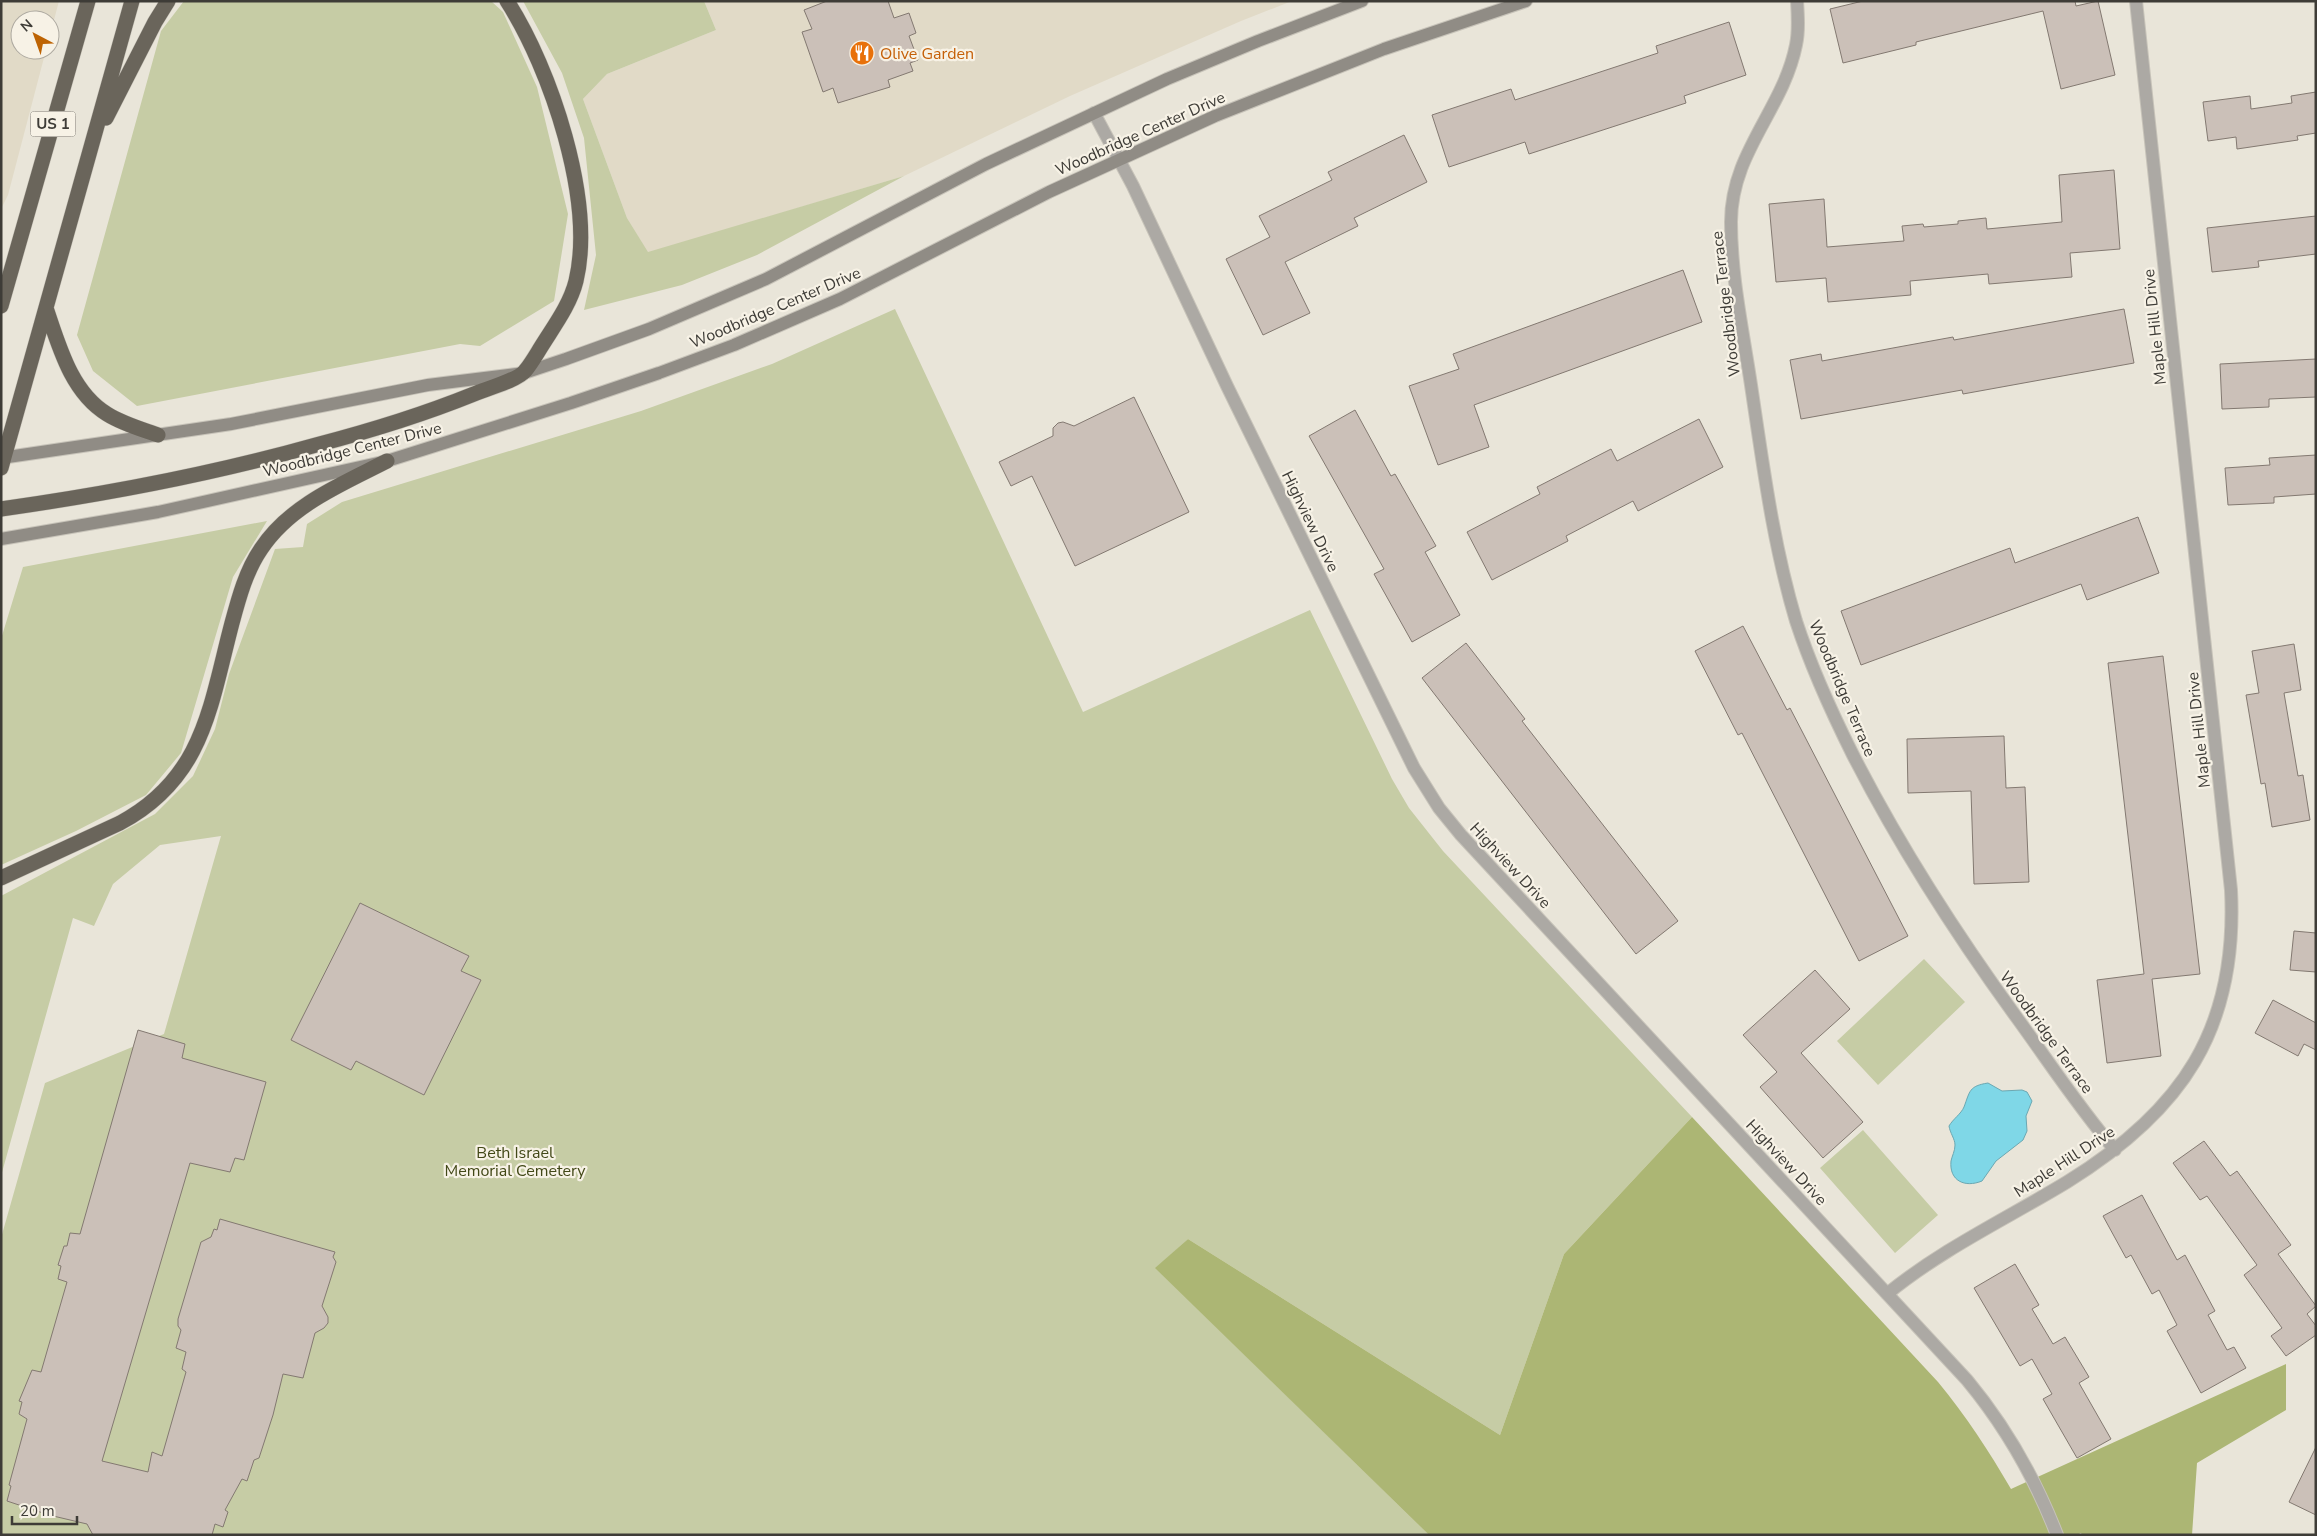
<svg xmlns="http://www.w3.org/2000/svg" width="2317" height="1536" font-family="'Nunito Sans',sans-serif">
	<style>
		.built { fill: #e1dac7 }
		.green { fill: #c6cca5 }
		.forest { fill: #acb674 }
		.water { fill: #7fd7e7; stroke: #6ca8b2 }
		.building { fill: #cbc0b8; stroke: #837971 }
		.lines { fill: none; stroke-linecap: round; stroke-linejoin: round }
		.street-casing { stroke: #c7c3b9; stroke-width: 14 }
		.secondary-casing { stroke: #c7c3b9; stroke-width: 14 }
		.highway-casing { stroke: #c7c3b9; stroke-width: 16 }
		.street { stroke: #aca9a4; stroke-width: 12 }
		.secondary { stroke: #908c85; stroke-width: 12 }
		.highway { stroke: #6a655b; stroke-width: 15 }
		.labels { text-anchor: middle; stroke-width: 4.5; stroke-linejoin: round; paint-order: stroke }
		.shield { fill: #f7f2e6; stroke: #76736c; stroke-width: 1 }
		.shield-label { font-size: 15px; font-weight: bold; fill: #3e3c37 }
		.food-label { font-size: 16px; fill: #c56008; stroke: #f7f2e6; text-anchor: start }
		.street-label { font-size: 16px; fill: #3e3c37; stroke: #f7f2e6 }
		.park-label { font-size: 16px; fill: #424817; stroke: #f7f2e6 }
	</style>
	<rect width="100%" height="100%" fill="#e9e5d9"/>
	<path class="built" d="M 1,1 L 59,1 L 50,35 L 50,20 L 20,20 L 20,50 L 46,50 L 8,195 L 1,209 Z
		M 704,1 L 1292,1 L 1241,21 L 1070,96 L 904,176 L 648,253 L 627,218 L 583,99 L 607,74 L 716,30 Z"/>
	<path class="green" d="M 184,1 L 491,1 L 503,12 L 537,87 L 568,214 L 554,301 L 480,346 L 460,344 L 137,406 L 93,371 L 77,335 L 161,31 Z
		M 523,1 L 704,1 L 716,30 L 607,74 L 583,99 L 627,218 L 648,252 L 904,176 L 757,255 L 682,285 L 584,310 L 596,255 L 584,138 L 562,73 Z
		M 895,309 L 1083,712 L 1310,610 L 1392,779 L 1409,808 L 1443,851 L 1692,1117 L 1564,1254 L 1500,1435 L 1188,1239 L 1156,1268 L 1429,1535 L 1,1535 L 1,1238 L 45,1083 L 164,1034 L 221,836 L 160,845 L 113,884 L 94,926 L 73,918 L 1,1176 L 1,896 L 155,814 L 193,776 L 215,729 L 229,674 L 275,549 L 303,547 L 307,524 L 342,502 L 641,411 L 772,364 Z
		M 267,521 L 233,577 L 181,753 L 146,795 L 76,831 L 1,865 L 1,639 L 23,567 Z
		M 1924,959 L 1965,1002 L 1878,1085 L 1837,1041 Z
		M 1863,1130 L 1938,1215 L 1895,1253 L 1820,1168 Z"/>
	<path class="forest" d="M 1692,1117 L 1938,1382 C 1966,1416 1989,1451 2011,1489 L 2286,1364 L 2286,1410 L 2197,1463 L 2192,1535 L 2082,1535 L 2081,1533 L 2077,1535 L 1429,1535 L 1155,1268 L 1188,1239 L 1500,1435 L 1564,1254 Z"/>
	<path class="water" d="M 1988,1083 L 2002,1091 L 2022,1090 L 2027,1092 L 2032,1101 L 2026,1116 L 2027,1131 L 2023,1140 L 1996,1161 L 1982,1181 C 1965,1188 1949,1181 1951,1161 C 1952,1156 1955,1151 1955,1145 C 1955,1139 1950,1133 1949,1126 C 1953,1119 1961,1114 1964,1107 C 1970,1091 1969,1086 1988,1083 Z"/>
	<path class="building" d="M 827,1 L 888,1 L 894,18 L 909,13 L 916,33 L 909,36 L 918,60 L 910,63 L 913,71 L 888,80 L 890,87 L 838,103 L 833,88 L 823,92 L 802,32 L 812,29 L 804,10 Z
		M 1863,1 L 2075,1 L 2076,6 L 2098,1 L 2115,75 L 2061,89 L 2043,11 L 1916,42 L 1916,45 L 1843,63 L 1830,9 Z
		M 1729,22 L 1746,75 L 1684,96 L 1686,103 L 1529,154 L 1525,142 L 1449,167 L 1432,115 L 1511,89 L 1515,100 L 1658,53 L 1656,46 Z
		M 2316,92 L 2316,133 L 2297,136 L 2298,140 L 2237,149 L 2236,137 L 2208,141 L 2203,102 L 2250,96 L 2251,109 L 2292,103 L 2291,96 Z
		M 1404,135 L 1427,182 L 1354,218 L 1358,226 L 1285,262 L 1310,313 L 1263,335 L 1226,259 L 1270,237 L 1259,216 L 1332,180 L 1328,172 Z
		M 2114,170 L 2120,249 L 2070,253 L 2072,277 L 1989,284 L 1988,274 L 1910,281 L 1911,295 L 1828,302 L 1826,278 L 1776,282 L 1769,204 L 1824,199 L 1827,247 L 1904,241 L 1902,226 L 1923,224 L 1924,227 L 1958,224 L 1958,221 L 1986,218 L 1987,229 L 2062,222 L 2059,175 Z
		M 2316,216 L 2316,254 L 2258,261 L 2259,267 L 2212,272 L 2207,228 Z
		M 1683,270 L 1702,322 L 1474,405 L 1489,447 L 1438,465 L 1409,386 L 1459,369 L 1453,354 Z
		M 2124,309 L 2134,363 L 1963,394 L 1962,390 L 1801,419 L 1790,360 L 1821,354 L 1822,361 L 1953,337 L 1954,340 Z
		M 2316,359 L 2316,397 L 2269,399 L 2269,407 L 2222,409 L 2220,364 Z
		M 1134,397 L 1189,512 L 1075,566 L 1032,476 L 1011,486 L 999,462 L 1053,436 L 1053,428 L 1058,423 L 1063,422 L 1074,426 Z
		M 1355,410 L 1391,476 L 1395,474 L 1436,546 L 1425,552 L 1460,615 L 1412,642 L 1374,574 L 1384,569 L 1309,436 Z
		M 1699,419 L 1723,467 L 1638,511 L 1633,501 L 1566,536 L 1568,541 L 1492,580 L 1467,532 L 1540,494 L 1537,487 L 1611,449 L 1617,461 Z
		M 2316,455 L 2316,494 L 2274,497 L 2274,503 L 2228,505 L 2225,468 L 2270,465 L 2269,458 Z
		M 2138,517 L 2159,573 L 2087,600 L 2081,584 L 1861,665 L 1841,611 L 2010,548 L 2015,563 Z
		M 1743,626 L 1787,710 L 1790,708 L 1908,936 L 1859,961 L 1742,733 L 1738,735 L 1695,651 Z
		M 1466,643 L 1525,719 L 1522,721 L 1678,921 L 1636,954 L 1422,678 Z
		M 2294,644 L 2301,690 L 2284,693 L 2298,776 L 2303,775 L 2310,820 L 2272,827 L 2265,783 L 2261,784 L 2246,695 L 2259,693 L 2252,651 Z
		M 2163,656 L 2200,974 L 2152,979 L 2161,1056 L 2107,1063 L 2097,980 L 2144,974 L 2108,663 Z
		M 2004,736 L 2006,788 L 2025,787 L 2029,882 L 1974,884 L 1971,791 L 1908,793 L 1907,739 Z
		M 360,903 L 469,956 L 461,971 L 481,980 L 424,1095 L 356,1061 L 351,1070 L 291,1040 Z
		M 2294,931 L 2316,933 L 2316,972 L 2290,970 Z
		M 1815,970 L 1850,1009 L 1801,1053 L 1863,1122 L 1823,1158 L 1760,1087 L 1777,1072 L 1743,1035 Z
		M 2273,1000 L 2316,1023 L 2316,1050 L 2304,1044 L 2298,1056 L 2255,1033 Z
		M 138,1030 L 185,1044 L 182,1058 L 266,1082 L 244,1160 L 235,1158 L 230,1172 L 190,1163 L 102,1461 L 148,1472 L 152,1452 L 162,1456 L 186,1372 L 182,1369 L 186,1352 L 176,1348 L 181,1330 L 178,1326 L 178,1319 L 201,1242 L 211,1237 L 214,1229 L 217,1230 L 220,1219 L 335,1252 L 333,1257 L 336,1262 L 322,1306 L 328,1317 L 328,1323 L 324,1328 L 315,1333 L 303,1378 L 283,1374 L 273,1415 L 259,1458 L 254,1460 L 247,1481 L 242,1479 L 225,1510 L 228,1512 L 223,1527 L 215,1524 L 212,1535 L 93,1535 L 87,1524 L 49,1515 L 7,1501 L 11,1486 L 9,1485 L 27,1419 L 19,1414 L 22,1402 L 19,1401 L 32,1370 L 41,1372 L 67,1282 L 58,1279 L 61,1266 L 58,1265 L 64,1246 L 67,1246 L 70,1233 L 80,1234 Z
		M 2204,1141 L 2230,1176 L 2237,1171 L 2291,1245 L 2278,1254 L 2316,1306 L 2307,1314 L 2316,1326 L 2316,1335 L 2286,1356 L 2271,1336 L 2282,1328 L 2244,1275 L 2257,1265 L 2207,1196 L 2200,1200 L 2173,1163 Z
		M 2142,1195 L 2177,1260 L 2185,1255 L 2215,1311 L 2208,1315 L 2227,1350 L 2234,1347 L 2246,1368 L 2201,1393 L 2167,1331 L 2177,1325 L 2159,1290 L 2152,1294 L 2131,1255 L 2126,1258 L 2103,1216 Z
		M 2015,1264 L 2039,1305 L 2032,1309 L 2053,1344 L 2065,1337 L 2089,1377 L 2079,1383 L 2111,1439 L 2077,1458 L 2043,1399 L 2052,1394 L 2032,1359 L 2020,1366 L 1974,1288 Z
		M 2316,1447 L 2316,1515 L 2289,1502 Z"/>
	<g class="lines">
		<defs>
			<path id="street" d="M 1797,1 C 1798,16 1799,31 1796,45 C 1783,110 1731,152 1731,222 C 1731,277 1743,331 1751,385 C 1763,465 1773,544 1796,621 C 1811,667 1831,711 1853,755 C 1900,847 1956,934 2017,1018 C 2049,1062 2079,1108 2115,1150
				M 1094,113 L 1133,186 L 1227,386 L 1414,768 L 1439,808 L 1461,835 L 1967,1380 C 2006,1427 2035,1478 2057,1535
				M 1887,1294 C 1942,1249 2006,1219 2067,1182 C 2182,1111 2238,1029 2231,890 L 2136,1"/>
			<path id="secondary" d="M 1,458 L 231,424 L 428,385 L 524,373 L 566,359 L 649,329 L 766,279 L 986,164 L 1167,79 L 1258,41 L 1362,1
				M 1,539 L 158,512 L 387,461 L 571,403 L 659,373 L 734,345 L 840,299 L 1049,192 L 1215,116 L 1384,49 L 1526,1"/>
			<path id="highway" d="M 106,118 L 155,22 L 168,1
				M 1,306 L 88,1
				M 46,308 C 59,346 71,392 107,414 C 123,424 141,429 158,435
				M 1,468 L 132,1
				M 1,509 C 108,494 213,474 316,445 C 370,431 422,415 474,394 C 486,389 518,380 525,371 C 531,364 536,355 541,347 C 554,326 570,305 576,281 C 595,201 551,69 507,1
				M 1,878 L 120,823 C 204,778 210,706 232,623 C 239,597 246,571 261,549 C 290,505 342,484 387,461"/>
		</defs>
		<use href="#street" class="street-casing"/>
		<use href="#secondary" class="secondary-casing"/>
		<use href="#highway" class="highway-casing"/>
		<use href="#street" class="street"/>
		<use href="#secondary" class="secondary"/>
		<use href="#highway" class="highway"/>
	</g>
	<defs>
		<symbol id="restaurant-disc" viewBox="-11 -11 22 22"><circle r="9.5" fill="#e8710a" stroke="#f7f2e6"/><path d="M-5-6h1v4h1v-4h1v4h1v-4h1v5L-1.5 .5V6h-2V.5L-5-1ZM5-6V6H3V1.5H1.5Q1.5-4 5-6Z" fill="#fff"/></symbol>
	</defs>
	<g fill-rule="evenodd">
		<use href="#restaurant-disc" x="848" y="39" width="28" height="28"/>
	</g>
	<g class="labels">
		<rect class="shield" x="30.5" y="111.5" width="45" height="25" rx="4"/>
		<g class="shield-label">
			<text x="53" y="129">US 1</text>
		</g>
		<g class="food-label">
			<text x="880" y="59">Olive Garden</text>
		</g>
		<g class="street-label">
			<text transform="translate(1140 133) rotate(-24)" y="6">Woodbridge Center Drive</text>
			<text transform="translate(1725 304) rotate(-97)" y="6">Woodbridge Terrace</text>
			<text transform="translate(775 307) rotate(-23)" y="6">Woodbridge Center Drive</text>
			<text transform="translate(2154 327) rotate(-96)" y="6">Maple Hill Drive</text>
			<text transform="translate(352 449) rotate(-14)" y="6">Woodbridge Center Drive</text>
			<text transform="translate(1311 521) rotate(64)" y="6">Highview Drive</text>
			<text transform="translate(1843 688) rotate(67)" y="6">Woodbridge Terrace</text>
			<text transform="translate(2198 730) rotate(-96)" y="6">Maple Hill Drive</text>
			<text transform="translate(1511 865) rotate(47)" y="6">Highview Drive</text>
			<text transform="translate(2047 1032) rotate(54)" y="6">Woodbridge Terrace</text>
			<text transform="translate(2064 1161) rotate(-33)" y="6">Maple Hill Drive</text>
			<text transform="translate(1787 1162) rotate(47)" y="6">Highview Drive</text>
		</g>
		<g class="park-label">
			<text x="515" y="1158">Beth Israel<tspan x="515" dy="18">Memorial Cemetery</tspan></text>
		</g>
	</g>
	<rect width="2317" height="1536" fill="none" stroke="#3e3c37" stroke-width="5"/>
	<g transform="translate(35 35) rotate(319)"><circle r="24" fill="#f7f2e6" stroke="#ada9a0"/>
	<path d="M0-4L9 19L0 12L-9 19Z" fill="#bd6303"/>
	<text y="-8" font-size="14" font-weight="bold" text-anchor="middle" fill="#3e3c37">N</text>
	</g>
	<path d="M12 1516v8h65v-8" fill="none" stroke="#3e3c37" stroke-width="2.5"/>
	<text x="20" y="1516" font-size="15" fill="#3e3c37" stroke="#f7f2e6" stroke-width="4" paint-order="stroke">20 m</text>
</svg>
